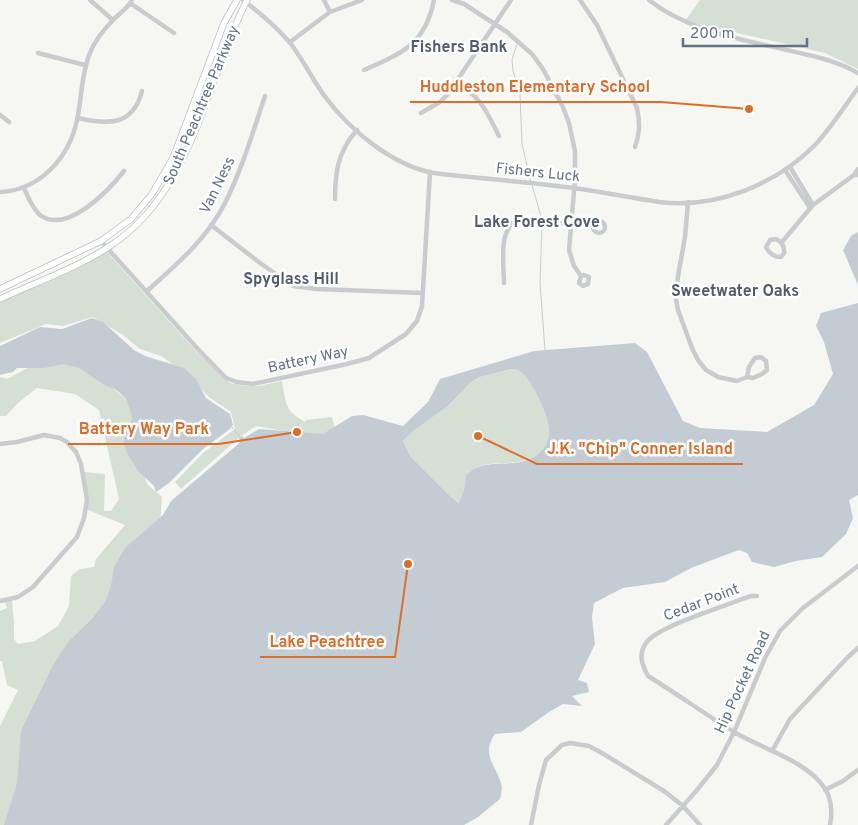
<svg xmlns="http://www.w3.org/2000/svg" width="858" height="825" font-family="Overpass,sans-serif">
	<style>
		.green { fill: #d6dfd3 }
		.water { fill: #c4ccd3; fill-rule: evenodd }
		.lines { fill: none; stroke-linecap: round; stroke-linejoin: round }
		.stream { stroke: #c4ccd3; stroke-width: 1 }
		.major-casing { stroke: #bbbec2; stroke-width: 7 }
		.minor { stroke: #c9cbcf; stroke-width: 4.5 }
		.major { stroke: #fff; stroke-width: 5.5 }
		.labels { text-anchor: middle; stroke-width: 5; stroke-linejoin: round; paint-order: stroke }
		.street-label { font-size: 15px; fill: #637187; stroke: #fff }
		.neighbourhood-label { font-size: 16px; font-weight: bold; fill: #525c6b; stroke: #fff }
		.leader { fill: none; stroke: #dc6e29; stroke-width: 2 }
		.callout-dot { fill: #dc6e29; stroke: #fff; stroke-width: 2 }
		.callout-label { font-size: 16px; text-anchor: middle; font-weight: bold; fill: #dc6e29; stroke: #fff; stroke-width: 5; stroke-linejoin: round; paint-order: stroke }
	</style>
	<rect width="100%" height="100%" fill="#f6f7f3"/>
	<path class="green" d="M 700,0 L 858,0 L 858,69 L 825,53 L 685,21 Z
		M 107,252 L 194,349 L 230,383 L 246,386 L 258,386 L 282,381 C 286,403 284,410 305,422 L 306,420 L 332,417 L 336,434 L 305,435 L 256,426 L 241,436 L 181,489 L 175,482 L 203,453 L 235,429 L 231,412 L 209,397 L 191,378 L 161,356 L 140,349 L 123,335 L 93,317 L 63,326 L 46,324 L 0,343 L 0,302 Z
		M 78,357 L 133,406 L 131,448 L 148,485 L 162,497 L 160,525 L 11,825 L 0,825 L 0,726 L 18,690 L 7,685 L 2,661 L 0,661 L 0,611 L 7,608 L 4,600 L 12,601 L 14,622 L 14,639 L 18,644 L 35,641 L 58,626 L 69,606 L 71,576 L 80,569 L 94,567 L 96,559 L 125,525 L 88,510 L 84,472 L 105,474 L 104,511 L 111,511 L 119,499 L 99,410 L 75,394 L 37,388 L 19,402 L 6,416 L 0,416 L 0,377 L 7,379 L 39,362 Z
		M 511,369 C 523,369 530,382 535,391 C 543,408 557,432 543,449 C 521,474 487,453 466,475 L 464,490 L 460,503 L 449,495 L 410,456 L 403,441 L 412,432 L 448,406 L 471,382 L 480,377 Z"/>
	<path class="water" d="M 858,232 L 858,285 L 843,250 L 851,236 Z
		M 858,303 L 858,495 L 849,500 L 853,518 L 846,534 L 822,557 L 796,561 L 774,567 L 752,562 L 747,553 L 739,550 L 691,568 L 665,582 L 623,588 L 594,603 L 592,618 L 595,644 L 578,680 L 587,683 L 589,692 L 572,696 L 582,706 L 563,704 L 549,712 L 521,732 L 495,734 C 481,754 495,764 501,783 C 503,788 501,794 500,799 L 478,817 L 464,825 L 4,825 L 17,783 L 21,731 L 52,667 L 68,642 L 92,619 L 105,602 L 111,586 L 114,567 L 125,548 L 163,515 L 171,501 L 237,445 L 240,442 L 239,438 L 242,436 L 244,438 L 259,429 L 323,434 L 352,416 L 363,415 L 403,426 L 428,402 L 440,379 L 534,351 L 635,343 L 647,352 L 683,421 L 700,428 L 767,432 L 814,405 L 833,374 L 824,342 L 816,326 L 821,313 ZM 511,369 C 523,369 530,382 535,391 C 543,408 557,432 543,449 C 521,475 488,453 466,475 L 464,490 L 459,503 L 449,495 L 410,456 L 403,441 L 412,432 L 448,406 L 471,382 L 480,377 Z
		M 92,318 L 103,322 L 134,350 L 145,356 L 184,368 L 196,379 L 206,398 L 230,414 L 233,425 L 230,429 L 203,449 L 169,483 L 156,492 L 154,486 L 138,471 L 127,453 L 124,444 L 126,429 L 131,423 L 132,416 L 126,399 L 121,394 L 115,389 L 106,386 L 79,368 L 63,364 L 44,368 L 17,368 L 13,372 L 0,375 L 0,346 L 40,327 L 62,329 Z"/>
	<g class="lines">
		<path class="stream" d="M 517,44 L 512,60 L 513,71 L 520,94 L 522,144 L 531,182
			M 532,185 L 542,220
			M 542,224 L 540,283 L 545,350
			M 232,427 L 240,437"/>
		<defs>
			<path id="major" d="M 0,289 L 101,241 L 131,219 L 152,194 L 173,158 L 224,23 L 237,0
				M 0,299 C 34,283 79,267 110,246 C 193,192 205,83 247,0"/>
		</defs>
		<use href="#major" class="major-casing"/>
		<path class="minor" d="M 90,0 L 113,20
			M 243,0 C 260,13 277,27 291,44 C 304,61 313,81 326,98 C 350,130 393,166 434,173 C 483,179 532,182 581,189 C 607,193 633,198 659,202 C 716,209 775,185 815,145 C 831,128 844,107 858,88
			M 324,0 L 330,12
			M 452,0 L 464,4 L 507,32 L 532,54 L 543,69 L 563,107 L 569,123 L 575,151 L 575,180 L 569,250 L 574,266 L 581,276 L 579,283 L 583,286 L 588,284 L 589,277 L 584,275 L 581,276
			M 580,0 L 597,25 L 637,108 C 640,123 640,134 635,147
			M 649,0 C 692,34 752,41 804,54 C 823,58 841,63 858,73
			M 130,3 L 174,33
			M 290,42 L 330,12 L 362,0
			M 38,53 L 85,65
			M 364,70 C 402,53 425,45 434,0
			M 455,82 C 480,95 487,112 499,136
			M 421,113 L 440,102 L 448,94 L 511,0
			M 0,115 L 9,122
			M 78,118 C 108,125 133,126 142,91
			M 790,167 L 813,205
			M 858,169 L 854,175 L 858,175
			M 785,170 L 810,208
			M 24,188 C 28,197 32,208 40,215 C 67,235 109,190 124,171
			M 0,192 C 40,190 69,158 77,120 C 82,98 81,74 90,53 C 95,40 104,29 114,19 C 120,13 128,8 132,0
			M 335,199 C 335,172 338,151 357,130
			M 688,202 L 685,237 L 678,276 L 676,299 L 678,310 L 692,348 L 698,360 L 706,370 L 718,377 L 737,381 L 747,377 L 753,378 L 762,374 L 767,370 L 766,361 L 761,357 L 755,358 L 749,367 L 747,377
			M593 227a6 6 0 1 1 12 0a6 6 0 1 1-12 0Z
			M 211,225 L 260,263 L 293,286 L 317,289 L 423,293
			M 776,239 C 782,242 785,246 784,253 L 781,257 C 774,257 769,253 766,247 L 770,240 Z
			M 101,241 L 196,347 L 226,378 L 237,382 L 253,384 L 347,364 L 369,358 L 406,334 L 417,321 L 422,306 L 430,172
			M 782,242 L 813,205 L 854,175
			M 504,283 C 504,264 497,224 521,219 L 593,226
			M 147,291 C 176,265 207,239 225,203 C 242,169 253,132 265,96
			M 0,444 L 17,442 L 44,435 L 60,438 L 67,442 L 76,452 L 81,464 L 87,500 L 84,518 L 77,537 L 33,587 L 18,597 L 0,601
			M 757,596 L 751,596 L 742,599 C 721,608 656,627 646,643 C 638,654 642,665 648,676 C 677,694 705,714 734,732 C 761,748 800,759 820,782 C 831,794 833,810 830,825
			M 772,751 L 790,719 L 847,658 L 858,648
			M 825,790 L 843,781 L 858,770
			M 531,825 L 539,785 L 546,760 L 562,745 L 570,743 L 589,746 L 602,753 L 664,791 L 683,806 L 700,825
			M 666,825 L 697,790 L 717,765 L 734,732 L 765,658 L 780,631 L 803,608 L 858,566"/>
		<use href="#major" class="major"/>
	</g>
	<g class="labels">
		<g class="street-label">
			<text transform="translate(201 105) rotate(-67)" y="5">South Peachtree Parkway</text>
			<text transform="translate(538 172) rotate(6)" y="5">Fishers Luck</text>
			<text transform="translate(217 185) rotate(-64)" y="5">Van Ness</text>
			<text transform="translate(308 359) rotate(-12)" y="5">Battery Way</text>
			<text transform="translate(701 602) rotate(-21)" y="5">Cedar Point</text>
			<text transform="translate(742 682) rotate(-65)" y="5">Hip Pocket Road</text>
		</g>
		<g class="neighbourhood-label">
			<text x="459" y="52">Fishers Bank</text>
			<text x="537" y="227">Lake Forest Cove</text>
			<text x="291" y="284">Spyglass Hill</text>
			<text x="735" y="296">Sweetwater Oaks</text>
		</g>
	</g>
	<path class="leader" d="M749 109L661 102H410M297 432L219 444H68M478 436L537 464H743M408 564L395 657H260"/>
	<g class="callout-dot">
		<circle cx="749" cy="109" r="5"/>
		<circle cx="297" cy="432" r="5"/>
		<circle cx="478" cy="436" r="5"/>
		<circle cx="408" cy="564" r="5"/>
	</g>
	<g class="callout-label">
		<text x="535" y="92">Huddleston Elementary School</text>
		<text x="144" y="434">Battery Way Park</text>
		<text x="640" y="454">J.K. "Chip" Conner Island</text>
		<text x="327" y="647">Lake Peachtree</text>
	</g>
	<path d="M683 38v8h124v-8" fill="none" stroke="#637187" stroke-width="2.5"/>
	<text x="690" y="38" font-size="15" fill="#637187" stroke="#ffffff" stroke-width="4" paint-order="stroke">200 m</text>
</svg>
